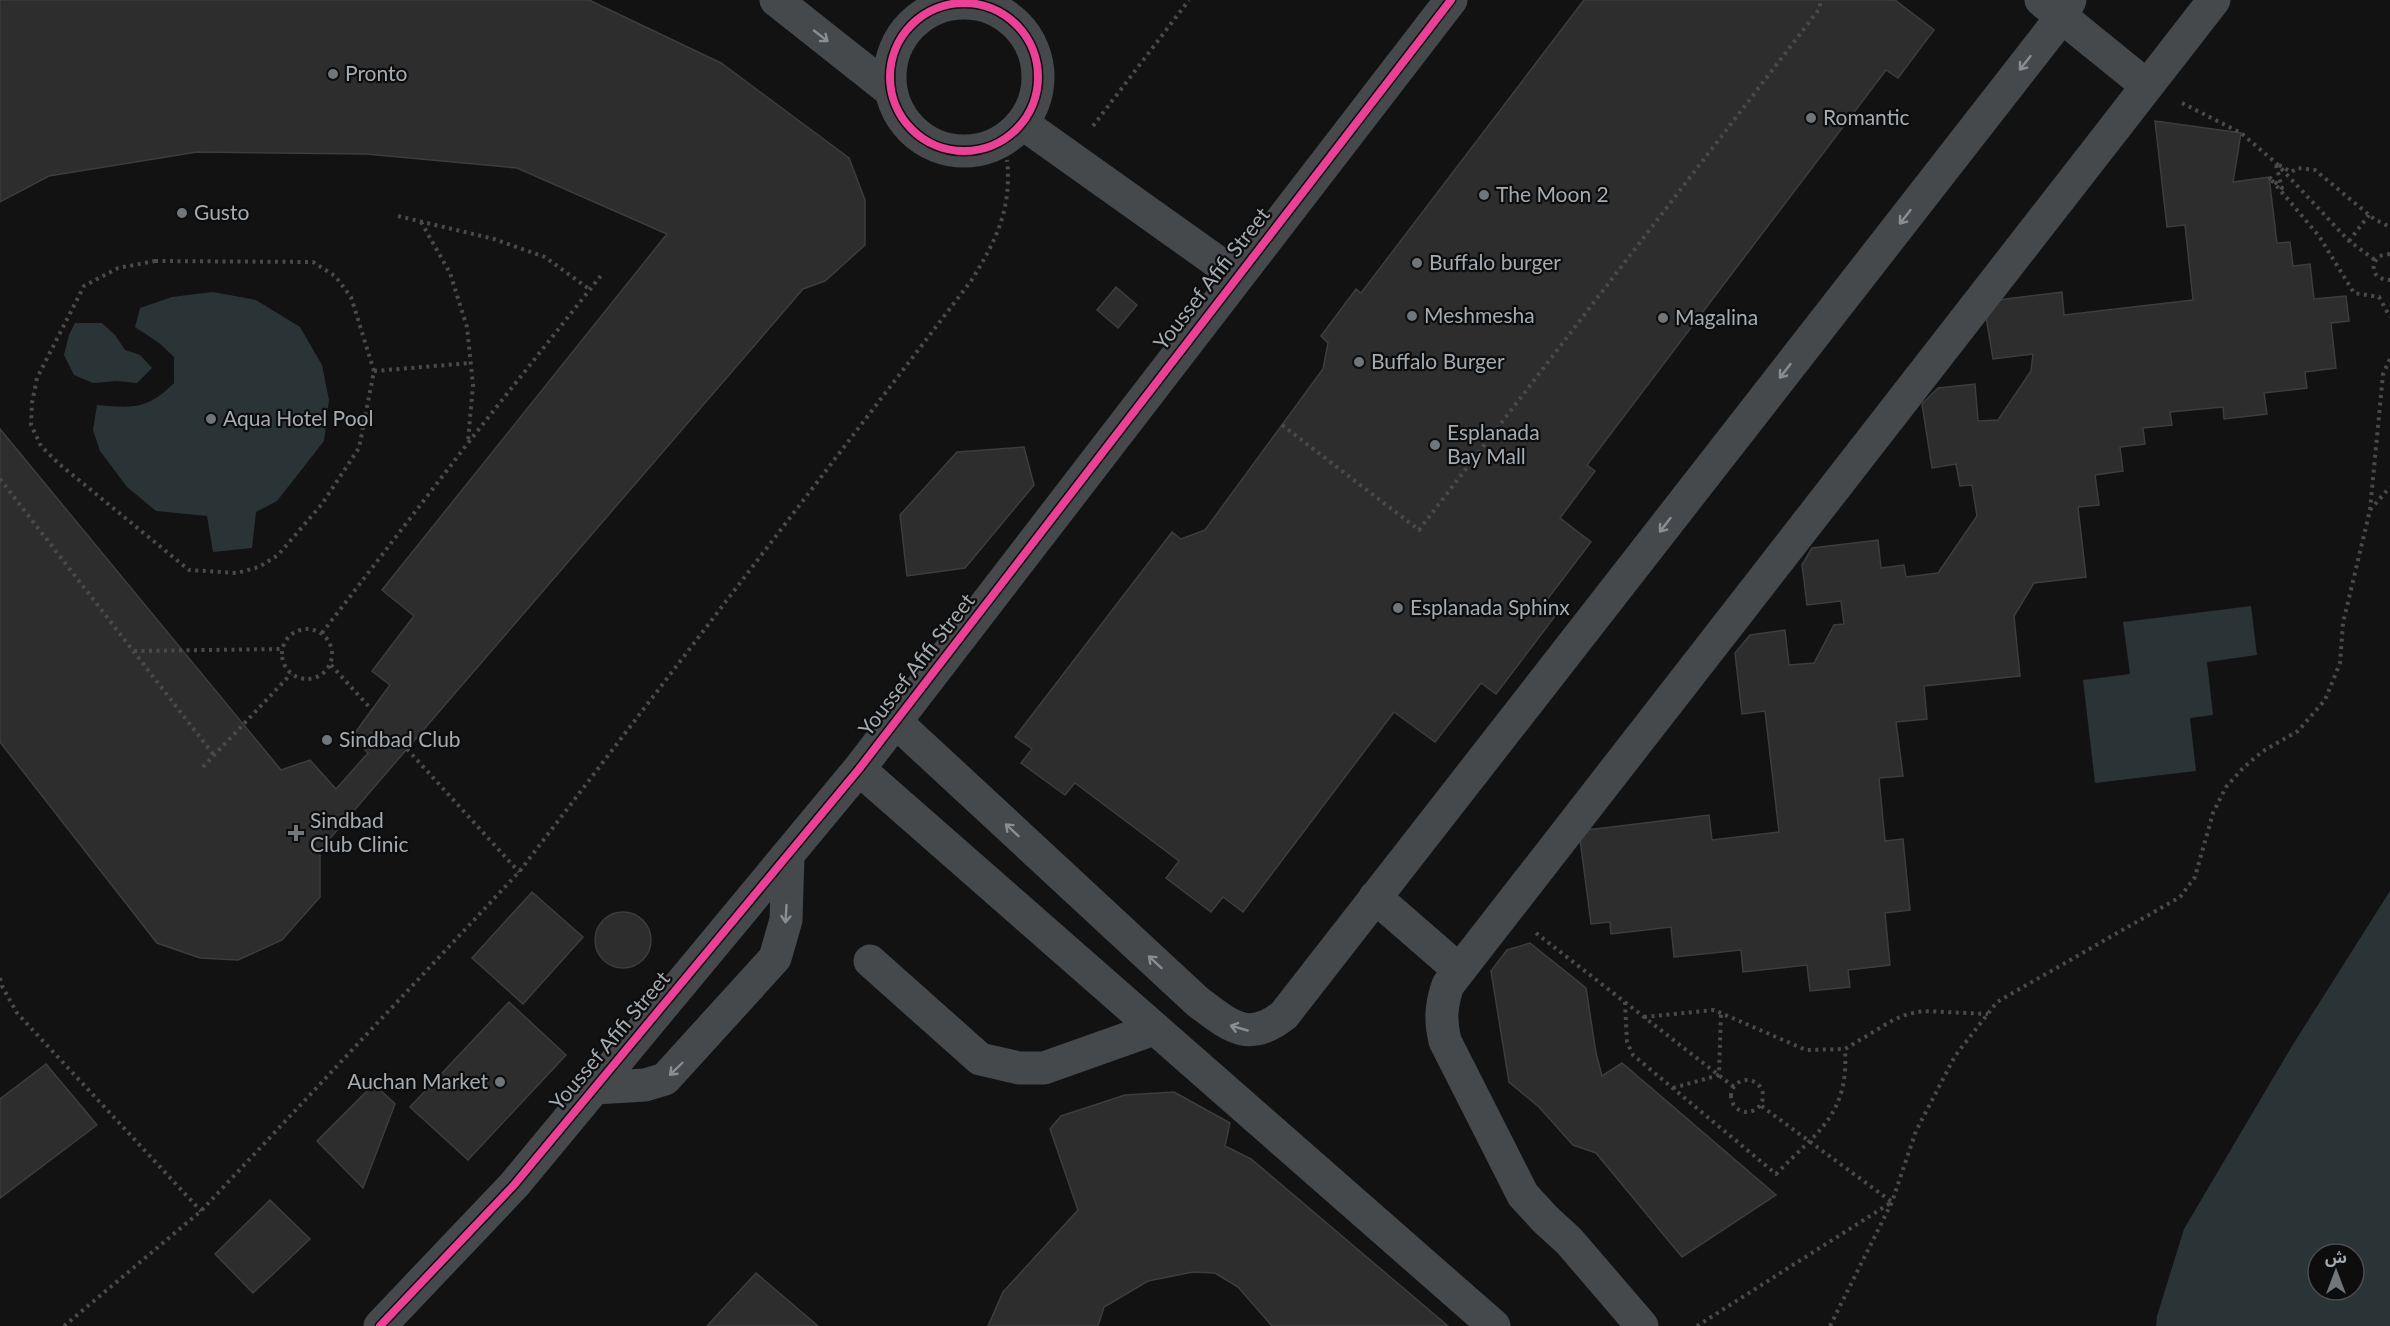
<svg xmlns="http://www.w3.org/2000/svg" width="2390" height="1326" font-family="Lato,'Noto Sans Arabic',sans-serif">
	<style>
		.water { fill: #2a3436; fill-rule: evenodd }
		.building { fill: #2d2d2e; stroke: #3b3d3e; stroke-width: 1.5 }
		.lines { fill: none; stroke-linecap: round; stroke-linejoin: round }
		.path { stroke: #484a4c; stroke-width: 4; stroke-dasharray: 3 4.5; stroke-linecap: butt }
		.minor { stroke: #46494b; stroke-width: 33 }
		.cycleway-casing { stroke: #0d0d0e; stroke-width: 11 }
		.cycleway { stroke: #ea4096; stroke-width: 8 }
		.oneway { stroke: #888e93 }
		.poi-dot { fill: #71767a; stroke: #0d0d0e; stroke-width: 2 }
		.labels { text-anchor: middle; stroke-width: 4.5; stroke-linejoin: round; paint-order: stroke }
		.poi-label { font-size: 21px; fill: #a4acb2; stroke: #0d0d0e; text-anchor: start }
		.street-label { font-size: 21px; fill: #a4acb2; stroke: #0d0d0e }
	</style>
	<rect width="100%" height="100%" fill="#121212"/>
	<path class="water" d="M 213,292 L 256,300 L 300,327 L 322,365 L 329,400 L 324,441 L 277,501 L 256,512 L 252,548 L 213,552 L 207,516 L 156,511 L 127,487 L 100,451 L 93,430 L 97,405 C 133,408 147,410 174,383 L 174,357 L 159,343 L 135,327 L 140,308 L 172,297 Z
		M 75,323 L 102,323 L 115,335 L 125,350 L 140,355 L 152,368 L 137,383 L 117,381 L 93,383 L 74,375 L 64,355 L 69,335 Z
		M 2251,606 L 2257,655 L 2207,662 L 2213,715 L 2190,718 L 2196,771 L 2095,783 L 2083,680 L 2130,674 L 2123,622 Z
		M 2390,891 L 2390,1326 L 2156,1326 L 2157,1316 L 2184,1229 L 2292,1046 ZM 2318,1254 L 2354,1254 L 2354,1290 L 2318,1290 Z"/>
	<path class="building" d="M 0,0 L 589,0 L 721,63 L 849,158 L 865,200 L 865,245 L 825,281 L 803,289 L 320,850 L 320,897 L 282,940 L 238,960 L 200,958 L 157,943 L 0,742 L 0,429 L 281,770 L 310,760 L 336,789 L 368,753 L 352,737 L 390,685 L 372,671 L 414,616 L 382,590 L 667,234 L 517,168 L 366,154 L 197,152 L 49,176 L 0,202 Z
		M 1584,0 L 1895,0 L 1934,30 L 1898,78 L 1886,70 L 1587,465 L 1595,471 L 1560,518 L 1591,542 L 1546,601 L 1559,611 L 1496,694 L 1481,683 L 1435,742 L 1394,712 L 1243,912 L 1223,897 L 1211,912 L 1166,878 L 1179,861 L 1075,783 L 1065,795 L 1021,763 L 1032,749 L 1015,737 L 1172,532 L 1181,539 L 1205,530 L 1323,369 L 1328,343 L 1321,336 L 1356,289 L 1361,293 Z
		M 2155,121 L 2241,133 L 2233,182 L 2269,177 L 2277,243 L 2290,242 L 2293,266 L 2310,264 L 2314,299 L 2346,296 L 2349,321 L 2331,323 L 2336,368 L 2305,372 L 2307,388 L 2264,393 L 2267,414 L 2224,419 L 2223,407 L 2170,412 L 2172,425 L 2143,428 L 2145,444 L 2120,447 L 2123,471 L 2095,475 L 2099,505 L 2078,507 L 2086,577 L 2034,583 L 2014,616 L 2020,676 L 1924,686 L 1927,719 L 1896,722 L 1903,776 L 1879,778 L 1885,841 L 1903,839 L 1910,910 L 1885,913 L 1890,965 L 1848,970 L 1850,987 L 1810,991 L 1807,965 L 1743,972 L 1741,950 L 1674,957 L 1671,927 L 1611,934 L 1610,922 L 1591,924 L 1579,831 L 1709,815 L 1712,840 L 1779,832 L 1765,711 L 1742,714 L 1735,653 L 1750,635 L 1785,630 L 1789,665 L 1814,663 L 1834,625 L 1844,624 L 1841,601 L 1807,605 L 1802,565 L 1812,548 L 1878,540 L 1881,568 L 1904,565 L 1906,577 L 1938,573 L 1977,516 L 1972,485 L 1960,486 L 1956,464 L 1932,468 L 1922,404 L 1938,388 L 1975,384 L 1978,421 L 1998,420 L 2031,371 L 2033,354 L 1993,359 L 1986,317 L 1998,300 L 2062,292 L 2064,315 L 2193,300 L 2185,225 L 2167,227 Z
		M 1116,287 L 1137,305 L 1118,328 L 1097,310 Z
		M 1024,447 L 1034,485 L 965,568 L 907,576 L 900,515 L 957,452 Z
		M 532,892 L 583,937 L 523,1004 L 472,958 Z
		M595 940a28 28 0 1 1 56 0a28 28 0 1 1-56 0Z
		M 1530,943 L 1586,988 L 1596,1053 L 1602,1076 L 1622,1063 L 1776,1195 L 1682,1257 L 1596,1153 L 1573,1145 L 1539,1107 L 1509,1082 L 1491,971 L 1507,950 Z
		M 509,1002 L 566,1055 L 468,1160 L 410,1107 Z
		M 46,1064 L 97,1125 L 0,1198 L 0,1099 Z
		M 374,1084 L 395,1104 L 363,1188 L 317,1141 Z
		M 1174,1092 L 1230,1123 L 1225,1146 L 1251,1159 L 1448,1326 L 1272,1326 L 1238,1287 L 1215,1273 L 1193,1272 L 1148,1281 L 1104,1307 L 1098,1326 L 988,1326 L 1003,1292 L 1078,1210 L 1050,1129 L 1061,1116 L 1125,1095 Z
		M 270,1200 L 310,1239 L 253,1293 L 215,1254 Z
		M 756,1273 L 818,1326 L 707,1326 Z"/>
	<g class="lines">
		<path class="path" d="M 2182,103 L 2241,133 L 2276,163 L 2349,241 L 2375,260
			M 1093,126 L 1189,0
			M 2276,165 L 2282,188 L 2269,177 L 2319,236 L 2354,293 L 2379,297 L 2390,317
			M 2279,165 L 2291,172 L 2298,168 L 2315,170 L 2374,219 L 2390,227
			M 398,216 L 494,239 L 545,257 L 589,289
			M 421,222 L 450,273 L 467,327 L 473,385 L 468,441
			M 2349,241 L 2369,215
			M 2390,254 L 2379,256 C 2368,268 2375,280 2390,280
			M 155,261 L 313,262 L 335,276 L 351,297 L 374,371 L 359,448 L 322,504 L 278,555 L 259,567 L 237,573 L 189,570 L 58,463 L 41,446 L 31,425 L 32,403 L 37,378 L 84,286 L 118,268 Z
			M 374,371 L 471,363
			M 1282,425 L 1419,530 L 1820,8 L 1820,0
			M 0,479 L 213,754
			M 2370,510 L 2383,374 L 2390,359
			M282 654a25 25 0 1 1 50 0a25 25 0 1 1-50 0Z
			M 322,633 L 468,443 L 603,273
			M 134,651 L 283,649
			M 331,665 L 372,710
			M 407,749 L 519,872
			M 203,767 L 291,674
			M 1536,933 L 1734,1087
			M 0,978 L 2,986 L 17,1013 L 201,1211
			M 1625,1002 L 1627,1042 L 1633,1055 L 1776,1174 C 1818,1131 1849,1115 1845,1049
			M 1644,1017 L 1714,1010 L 1806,1050 L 1845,1049 L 1893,1020 L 1908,1014 L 1923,1011 L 1988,1014
			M1731 1096a16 16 0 1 1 32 0a16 16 0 1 1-32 0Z
			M 1673,1088 L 1719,1075 L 1721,1013
			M 64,1326 L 201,1211 L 519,872 L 971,281 C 996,241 1012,209 1007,160
			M 1697,1326 L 1892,1202 L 1760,1105
			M 1830,1326 L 1892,1202 L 1916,1131 L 1955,1056 L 1997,1002 L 2180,897 L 2195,877 L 2213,813 L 2226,787 L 2243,768 L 2263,751 L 2298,731 L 2325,700 L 2340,663 L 2343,623 L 2370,510 L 2390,487"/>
		<path class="minor" d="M 776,0 L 891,91
			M 2041,0 L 2147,86
			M890 77a74 74 0 1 1 148 0a74 74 0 1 1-148 0Z
			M 1022,123 L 1237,276
			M 896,722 L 1198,1002 C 1229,1025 1248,1044 1284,1015 L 2061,18 L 2070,0
			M 859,769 L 1494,1326
			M 1375,897 L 1459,970
			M 870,961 L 980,1059 L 1019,1068 L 1044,1068 L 1154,1029
			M 595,1088 L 645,1085 L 665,1079 L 775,958 L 786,920 L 788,856
			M 380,1326 L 514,1185 L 859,769 L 1451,0
			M 1642,1326 L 1569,1241 L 1545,1219 L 1523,1195 L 1445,1041 C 1440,1020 1441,1005 1448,985 L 2214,0"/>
		<defs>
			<path id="cycleway" d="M890 77a74 74 0 1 1 148 0a74 74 0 1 1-148 0Z
				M 380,1326 L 514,1185 L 859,769 L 1451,0"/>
		</defs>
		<use href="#cycleway" class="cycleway-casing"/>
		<use href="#cycleway" class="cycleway"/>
	</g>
	<defs><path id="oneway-shaft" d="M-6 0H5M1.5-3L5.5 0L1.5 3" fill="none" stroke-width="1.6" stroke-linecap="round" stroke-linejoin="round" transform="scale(1.5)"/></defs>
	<g class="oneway">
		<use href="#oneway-shaft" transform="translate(821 36) rotate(38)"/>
		<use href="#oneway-shaft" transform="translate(2025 63) rotate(128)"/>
		<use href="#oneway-shaft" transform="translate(1905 217) rotate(128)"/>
		<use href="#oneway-shaft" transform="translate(1785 371) rotate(128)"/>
		<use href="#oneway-shaft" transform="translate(1665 525) rotate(128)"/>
		<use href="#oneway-shaft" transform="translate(1012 830) rotate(-137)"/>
		<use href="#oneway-shaft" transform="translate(786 914) rotate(93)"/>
		<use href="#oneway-shaft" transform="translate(1155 962) rotate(-137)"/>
		<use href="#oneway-shaft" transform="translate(1239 1028) rotate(-164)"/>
		<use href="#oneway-shaft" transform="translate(676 1069) rotate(136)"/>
	</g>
	<g class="poi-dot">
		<circle cx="333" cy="74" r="6"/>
		<circle cx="1811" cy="118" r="6"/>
		<circle cx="1484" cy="195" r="6"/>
		<circle cx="182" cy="213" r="6"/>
		<circle cx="1417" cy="263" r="6"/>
		<circle cx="1412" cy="316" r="6"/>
		<circle cx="1663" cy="318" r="6"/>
		<circle cx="1359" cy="362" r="6"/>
		<circle cx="211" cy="419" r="6"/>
		<circle cx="1435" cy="445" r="6"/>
		<circle cx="1398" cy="608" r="6"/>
		<circle cx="327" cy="740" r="6"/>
		<path d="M293 824h6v6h6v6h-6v6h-6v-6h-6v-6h6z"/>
		<circle cx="500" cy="1082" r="6"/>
	</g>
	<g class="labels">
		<g class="poi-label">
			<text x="345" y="81">Pronto</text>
			<text x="1823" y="125">Romantic</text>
			<text x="1496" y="202">The Moon 2</text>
			<text x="194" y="220">Gusto</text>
			<text x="1429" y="270">Buffalo burger</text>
			<text x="1424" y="323">Meshmesha</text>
			<text x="1675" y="325">Magalina</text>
			<text x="1371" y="369">Buffalo Burger</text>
			<text x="223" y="426">Aqua Hotel Pool</text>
			<text x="1447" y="440">Esplanada<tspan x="1447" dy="24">Bay Mall</tspan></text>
			<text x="1410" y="615">Esplanada Sphinx</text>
			<text x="339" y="747">Sindbad Club</text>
			<text x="310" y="828">Sindbad<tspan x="310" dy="24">Club Clinic</tspan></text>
			<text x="488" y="1089" text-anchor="end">Auchan Market</text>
		</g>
		<g class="street-label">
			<text transform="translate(1212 279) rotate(-52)" y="7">Youssef Afifi Street</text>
			<text transform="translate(917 665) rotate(-52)" y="7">Youssef Afifi Street</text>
			<text transform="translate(610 1041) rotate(-50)" y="7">Youssef Afifi Street</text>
		</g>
	</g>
	<g transform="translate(2336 1272)"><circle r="28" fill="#0d0d0e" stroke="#494d50" stroke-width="1.5"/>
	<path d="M0-4.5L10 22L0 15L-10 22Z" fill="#71767a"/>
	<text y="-9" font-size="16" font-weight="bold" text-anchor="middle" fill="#a4acb2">ش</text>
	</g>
</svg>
